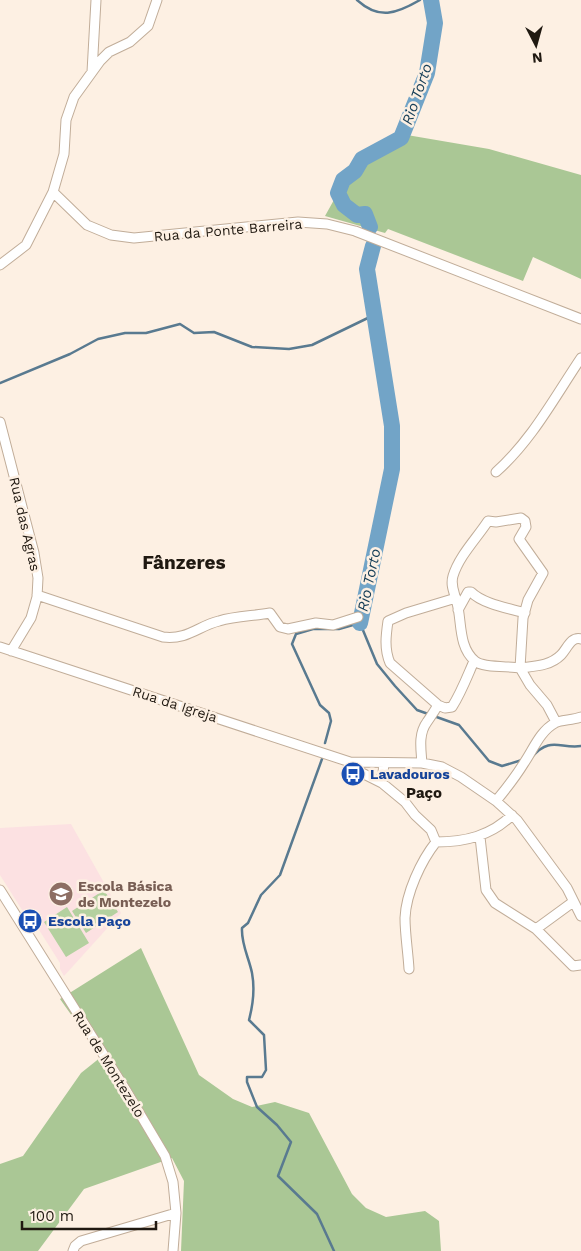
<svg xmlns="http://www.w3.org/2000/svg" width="581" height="1251" font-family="'Work Sans',sans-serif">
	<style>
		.education { fill: #fce1e2 }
		.green { fill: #b4d09f }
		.forest { fill: #aac795 }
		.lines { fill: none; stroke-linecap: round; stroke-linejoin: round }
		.stream { stroke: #597a90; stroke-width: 2.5 }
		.river { stroke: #72a4c7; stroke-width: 16 }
		.minor-casing { stroke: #c1ad99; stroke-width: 11 }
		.minor { stroke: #fff; stroke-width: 9 }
		.labels { text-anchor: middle; stroke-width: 5; stroke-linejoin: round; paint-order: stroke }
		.street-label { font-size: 14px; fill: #201911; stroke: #fdf0e3 }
		.transit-label { font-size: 14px; font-weight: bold; fill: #164399; stroke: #fdf0e3; text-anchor: start }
		.education-label { font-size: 14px; font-weight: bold; fill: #785e54; stroke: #fdf0e3; text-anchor: start }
		.water-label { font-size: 15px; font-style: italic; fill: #163e57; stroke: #fdf0e3 }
		.neighbourhood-label { font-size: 15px; font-weight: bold; fill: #201911; stroke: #fdf0e3 }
		.district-label { font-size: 19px; font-weight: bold; fill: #201911; stroke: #fdf0e3 }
	</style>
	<rect width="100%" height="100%" fill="#fdf0e3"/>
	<path class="education" d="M 71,824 L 121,913 L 64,976 L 60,969 L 60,963 L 29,914 L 24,913 L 0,875 L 0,828 Z"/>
	<path class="green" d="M 104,890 L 118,912 L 86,933 L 72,911 Z
		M 67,907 L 89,943 L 66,957 L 44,922 Z"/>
	<path class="forest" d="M 407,135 L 489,149 L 581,175 L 581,279 L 533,257 L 523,281 L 388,229 L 385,233 L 325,216 L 340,189 L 384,146 L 406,139 Z
		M 141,948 L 199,1075 L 233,1099 L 252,1107 L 275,1102 L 309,1113 L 352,1194 L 366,1208 L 386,1217 L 425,1211 L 439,1221 L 441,1251 L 181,1251 L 184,1181 L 172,1158 L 84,1189 L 38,1251 L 0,1251 L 0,1164 L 23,1156 L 81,1073 L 101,1057 L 60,999 Z"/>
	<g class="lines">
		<path class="stream" d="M 357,0 C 379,20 396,14 420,0
			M 0,383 L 70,354 L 98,339 L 125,333 L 146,333 L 180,324 L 194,333 L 214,332 L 252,347 L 289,349 L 312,345 L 374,315
			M 325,743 L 331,721 L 329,713 L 320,705 L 292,644 L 296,634 L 313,629 L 339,629 L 360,623 L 377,664 L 395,686 L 417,710 L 459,725 L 489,761 L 502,766 L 522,760
			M 532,757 C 550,736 560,749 581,746
			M 322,759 L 280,875 L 261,895 L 248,923 L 242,928 C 241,944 249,958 252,973 C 255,989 253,1005 249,1020 L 264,1035 L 266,1070 L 262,1077 L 247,1077 L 247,1082 L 257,1107 L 277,1125 L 291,1142 L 278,1176 L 317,1214 L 334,1251"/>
		<path class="river" d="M 370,227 L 365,214 L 357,215 L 344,205 L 338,193 L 343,180 L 355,171 L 362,159 L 401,138 L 427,73 L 435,23 L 431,0
			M 360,623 L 392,469 L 392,426 L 367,269 L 373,246"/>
		<defs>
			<path id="minor" d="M 92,72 L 96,0
				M 53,192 L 87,225 L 111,235 L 134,238 L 298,222 L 327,224 L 355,231 L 581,319
				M 0,265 L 26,245 L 53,192 L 64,154 L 66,120 L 74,97 L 100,61 L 109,52 L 130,42 L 148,26 L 157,0
				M 0,422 L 34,553 L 38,578 L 37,597 L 31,618 L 11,651
				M 496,472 C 532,440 554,398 581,358
				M 37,595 L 163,637 C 188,640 198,626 219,621 C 235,616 253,616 270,613 L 280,627 L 288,629 L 316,623 L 333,625 L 358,617
				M 458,610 L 468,592 L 471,592 C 483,604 508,608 525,613
				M 0,647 L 350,762 L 422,763 L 442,767 L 461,777 L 496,801 L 517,820 L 567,888 L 581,916
				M 438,705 L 445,708 L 452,707 C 461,693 467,677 474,661
				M 556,722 L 547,705 L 530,685 L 520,668 C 509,666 482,668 475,661 C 458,647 462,621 457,603 C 455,594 450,586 453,576 C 459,556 477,538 488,521 L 496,522 L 521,518 L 525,521 L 526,527 L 519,539 L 543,573 L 528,600 L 523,618 L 520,668 C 535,666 550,666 561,655 C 567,649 571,636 581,639
				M 350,762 L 358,771 L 382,783 L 405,802 L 415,815 L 431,830 L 436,842
				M 422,763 C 421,750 418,734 427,722 C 431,716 434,712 438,705 L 390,663 C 384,649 386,635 388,621 L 406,613 L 456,598
				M 382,783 L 384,763
				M 496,801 C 506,789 516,776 524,763 C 533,750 540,731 555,723 C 560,720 574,720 581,717
				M 480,837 L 486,890 L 495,903 L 536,929 L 573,966 L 581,965
				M 0,890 L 127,1092 L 165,1156 L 173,1182 L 176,1213 L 173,1251
				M 536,929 L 573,902
				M 409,969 C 408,952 405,934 405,918 C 406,893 421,861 436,842 C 465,842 491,836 512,815
				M 73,1251 L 75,1246 L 81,1241 L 176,1213"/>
		</defs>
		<use href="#minor" class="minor-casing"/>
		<use href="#minor" class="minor"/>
	</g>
	<defs>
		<symbol id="bus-disc" viewBox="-11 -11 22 22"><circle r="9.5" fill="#1a4fb4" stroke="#fdf0e3"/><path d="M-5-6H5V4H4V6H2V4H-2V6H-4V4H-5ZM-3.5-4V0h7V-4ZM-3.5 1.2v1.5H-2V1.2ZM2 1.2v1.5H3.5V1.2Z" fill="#fff"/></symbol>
		<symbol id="school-disc" viewBox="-11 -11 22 22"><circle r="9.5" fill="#8d6e63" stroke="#fdf0e3"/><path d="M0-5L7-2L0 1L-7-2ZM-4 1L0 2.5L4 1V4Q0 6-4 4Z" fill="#fff"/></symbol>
	</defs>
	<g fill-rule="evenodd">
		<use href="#bus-disc" x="339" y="760" width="28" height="28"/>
		<use href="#school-disc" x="47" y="880" width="28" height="28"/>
		<use href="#bus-disc" x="16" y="907" width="28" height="28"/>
	</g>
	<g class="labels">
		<g class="street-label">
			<text transform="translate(228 230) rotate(-5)" y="5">Rua da Ponte Barreira</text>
			<text transform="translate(25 524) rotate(77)" y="5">Rua das Agras</text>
			<text transform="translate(175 704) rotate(18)" y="5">Rua da Igreja</text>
			<text transform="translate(109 1064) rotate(58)" y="5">Rua de Montezelo</text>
		</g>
		<g class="transit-label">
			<text x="370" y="779">Lavadouros</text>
			<text x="48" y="926">Escola Paço</text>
		</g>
		<g class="education-label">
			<text x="78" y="891">Escola Básica<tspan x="78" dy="16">de Montezelo</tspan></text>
		</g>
		<g class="water-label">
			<text transform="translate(417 94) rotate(-71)" y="5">Rio Torto</text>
			<text transform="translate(369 580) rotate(-78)" y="5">Rio Torto</text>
		</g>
		<g class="neighbourhood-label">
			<text x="424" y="798">Paço</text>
		</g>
		<g class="district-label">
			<text x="184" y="569">Fânzeres</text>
		</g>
	</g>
	<g transform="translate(536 45) rotate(174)" stroke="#fdf0e3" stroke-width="4" paint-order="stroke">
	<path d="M0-4L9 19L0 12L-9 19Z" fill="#201911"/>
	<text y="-8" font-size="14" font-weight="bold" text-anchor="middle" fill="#201911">N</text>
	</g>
	<path d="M22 1221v8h134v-8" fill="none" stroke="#201911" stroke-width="2.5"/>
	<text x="30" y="1221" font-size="15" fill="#201911" stroke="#fdf0e3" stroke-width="4" paint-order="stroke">100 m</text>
</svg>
